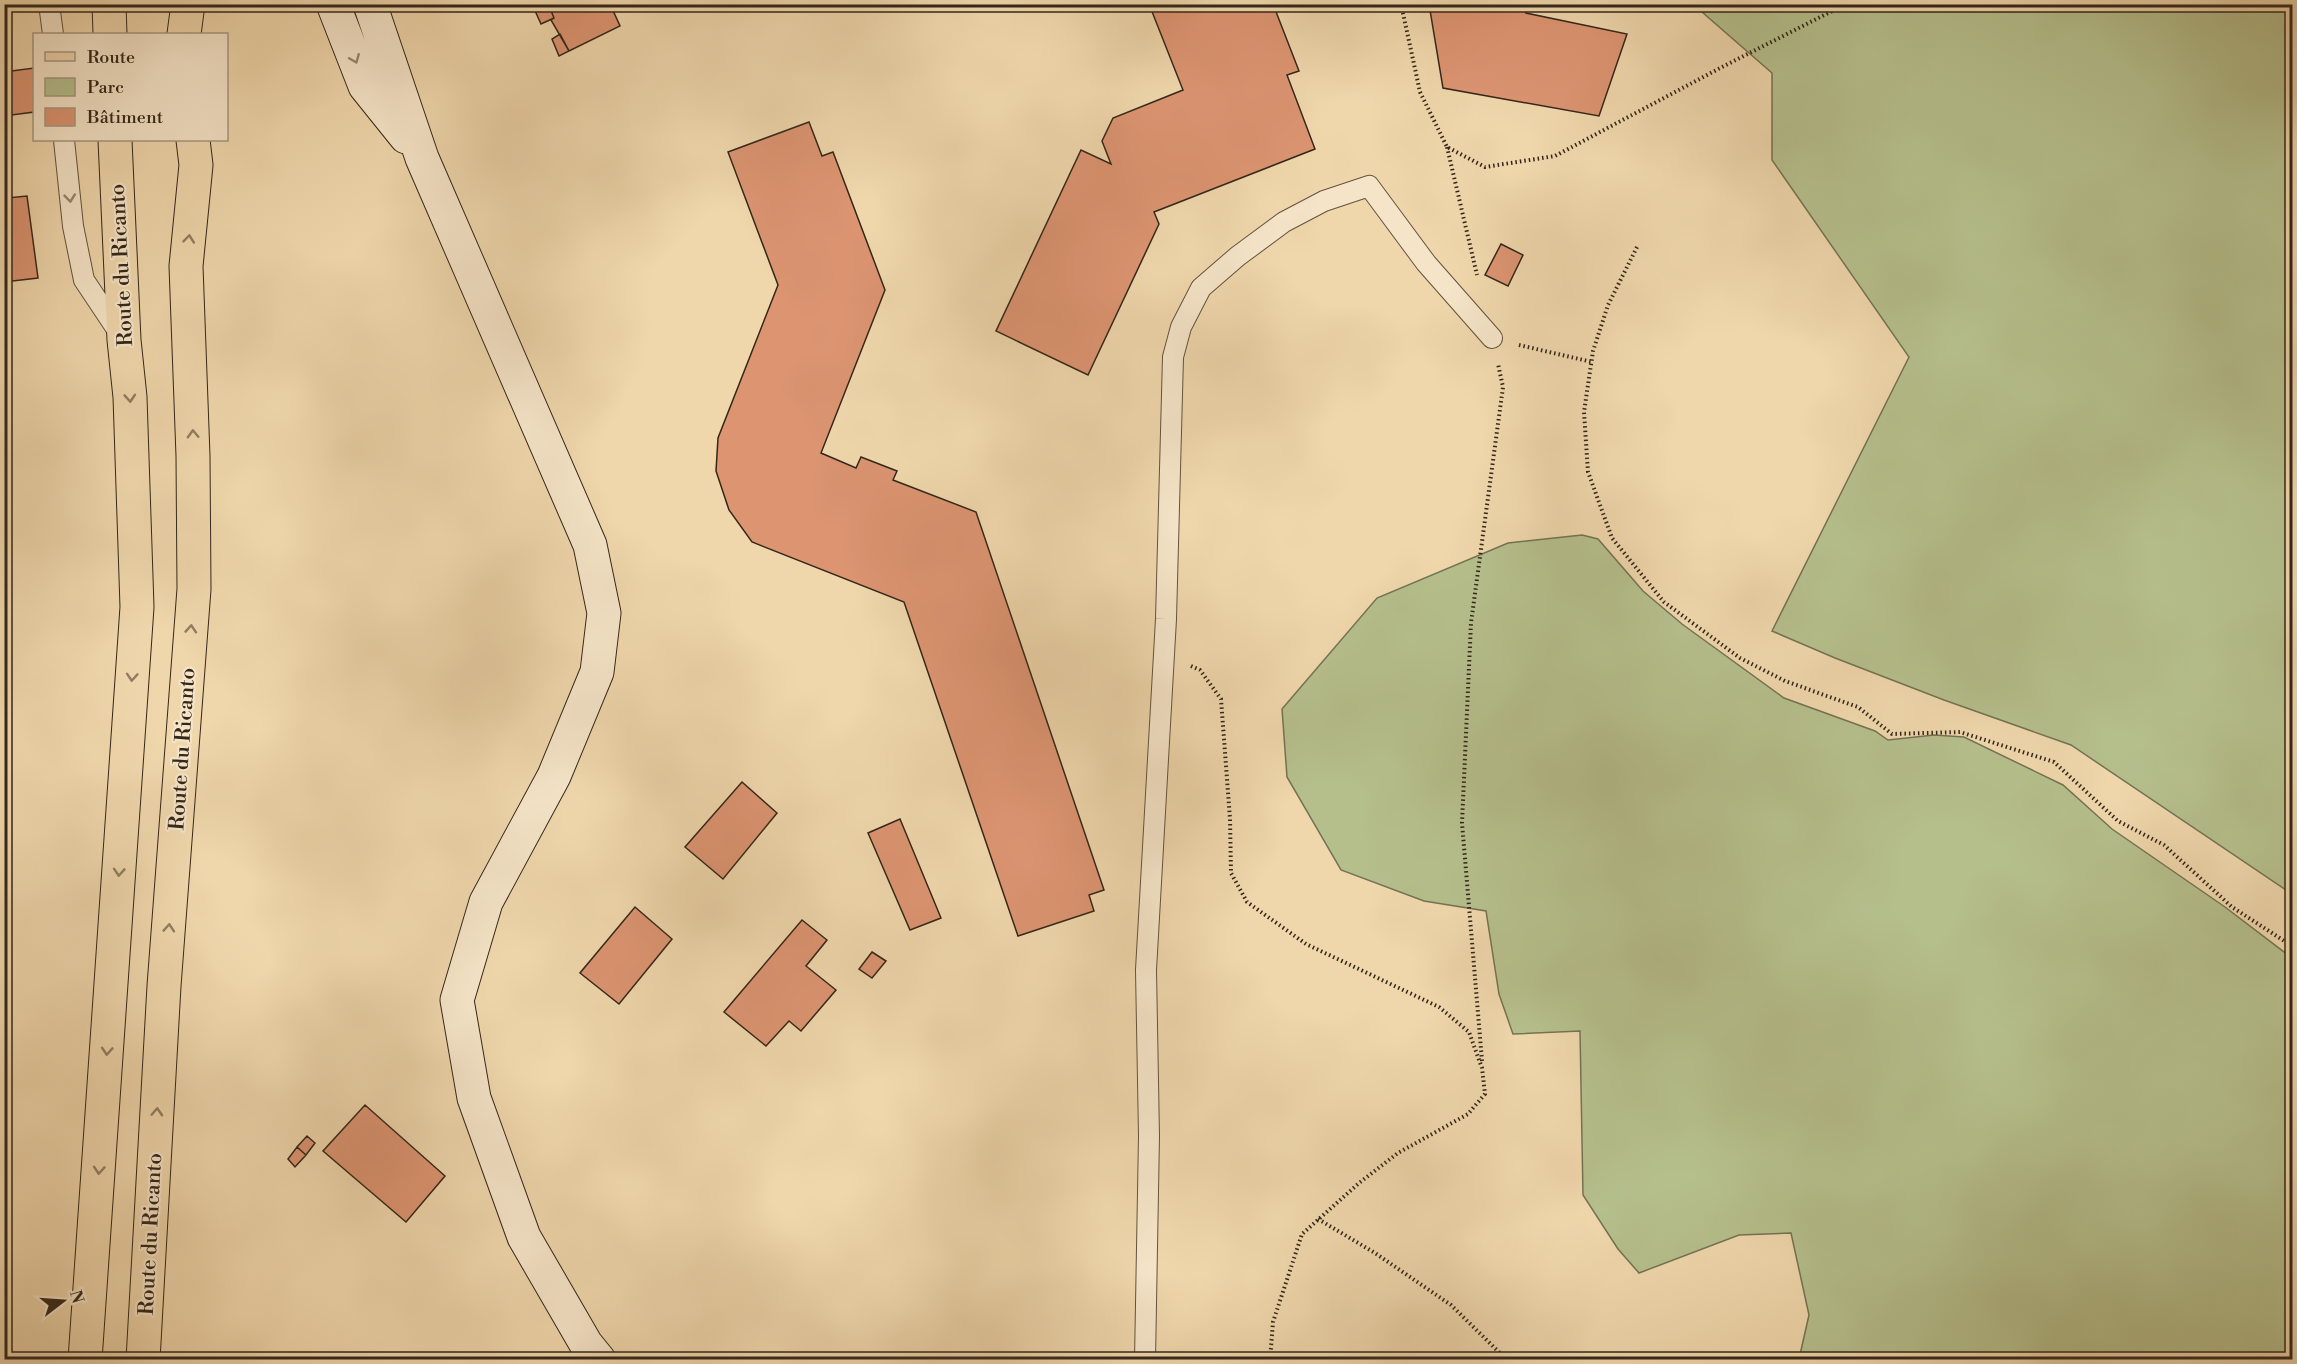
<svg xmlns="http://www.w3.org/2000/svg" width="2297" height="1364" font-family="'Libre Bodoni',serif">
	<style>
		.green { fill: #b5bf8c; stroke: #747353; stroke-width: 1.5 }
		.building { fill: #dc9471; stroke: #33271a; stroke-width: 1.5 }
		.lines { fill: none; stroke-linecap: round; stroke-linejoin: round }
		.lane-casing { stroke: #62533e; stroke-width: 22 }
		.secondary-casing { stroke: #33271a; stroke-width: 35 }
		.primary-casing { stroke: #33271a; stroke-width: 35 }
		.path { stroke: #33271a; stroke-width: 4; stroke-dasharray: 1.5 3; stroke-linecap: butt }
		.lane { stroke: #f5e4c8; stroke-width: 20 }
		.secondary { stroke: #f5e4c8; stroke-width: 33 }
		.primary { stroke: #efd6ab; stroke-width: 33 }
		.rail-casing { stroke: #33271a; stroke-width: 7 }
		.rail { stroke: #f5e4c8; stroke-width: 4.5; stroke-dasharray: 14; stroke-linecap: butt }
		.oneway { stroke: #948671 }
		.oneway2 { stroke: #917e62 }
		.labels { text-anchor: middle; stroke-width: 4.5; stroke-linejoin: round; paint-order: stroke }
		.street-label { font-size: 21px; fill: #33271a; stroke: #f5e4c8 }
	</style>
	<rect width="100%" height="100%" fill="#efd6ab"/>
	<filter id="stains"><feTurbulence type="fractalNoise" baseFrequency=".00333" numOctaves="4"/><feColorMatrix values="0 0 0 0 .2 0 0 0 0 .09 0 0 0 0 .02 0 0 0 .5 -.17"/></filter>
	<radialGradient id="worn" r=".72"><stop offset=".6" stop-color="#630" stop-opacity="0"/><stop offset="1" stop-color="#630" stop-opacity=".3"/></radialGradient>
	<path class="green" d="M 1694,5 L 2292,5 L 2292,894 L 2071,745 L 1944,700 L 1835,658 L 1772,631 L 1909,357 L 1772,160 L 1772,73 Z
		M 1582,535 L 1598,539 L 1643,591 L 1682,624 L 1784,698 L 1875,731 L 1888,740 L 1934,735 L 1964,737 L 2063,785 L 2112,829 L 2225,907 L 2292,958 L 2292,1359 L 1799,1359 L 1809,1315 L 1791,1233 L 1739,1235 L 1639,1273 L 1618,1249 L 1583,1195 L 1580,1031 L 1513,1034 L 1499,994 L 1486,911 L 1424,901 L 1341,870 L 1287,777 L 1282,709 L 1377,598 L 1508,543 Z"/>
	<path class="building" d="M 532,4 L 551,4 L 549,6 L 554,18 L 541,24 Z
		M 551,4 L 610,4 L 620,26 L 569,51 L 551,20 L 554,18 L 549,6 Z
		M 1149,4 L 1273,4 L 1299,71 L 1287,75 L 1315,149 L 1154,212 L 1159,224 L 1088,375 L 996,331 L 1081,150 L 1111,164 L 1102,141 L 1113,118 L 1183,90 Z
		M 1429,4 L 1524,4 L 1526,13 L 1627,34 L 1599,116 L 1443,88 Z
		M 560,34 L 569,51 L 559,56 L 552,39 Z
		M 34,68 L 34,112 L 4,116 L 4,72 Z
		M 809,122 L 822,156 L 833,152 L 885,290 L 821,453 L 856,468 L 861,457 L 897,471 L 893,480 L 976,512 L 1104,890 L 1089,895 L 1094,911 L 1018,936 L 904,602 L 752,542 L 729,510 L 716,471 L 718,438 L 778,285 L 728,152 Z
		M 4,173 L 7,198 L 27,196 L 38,278 L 4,282 Z
		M 1501,244 L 1523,255 L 1508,286 L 1485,275 Z
		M 742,782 L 777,813 L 723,879 L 685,847 Z
		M 900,819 L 941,918 L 910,930 L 868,833 Z
		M 635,907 L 672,939 L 619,1004 L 580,973 Z
		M 802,920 L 827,940 L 806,966 L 836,990 L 801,1031 L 789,1021 L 766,1046 L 724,1012 Z
		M 872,952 L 886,961 L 872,978 L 859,969 Z
		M 365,1105 L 445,1176 L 406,1222 L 323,1151 Z
		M 307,1136 L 315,1143 L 306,1155 L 297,1147 Z
		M 297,1147 L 306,1155 L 295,1167 L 288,1159 Z"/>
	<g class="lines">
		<defs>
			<path id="lane" d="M 49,4 L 53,34
				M 64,140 L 73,226 L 84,280 L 120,334
				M 1145,1360 L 1149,1136 L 1146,970 L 1166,619 L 1173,357 L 1181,327 L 1201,288 L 1238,256 L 1284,222 L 1324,201 L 1369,186 L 1426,263 L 1492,338"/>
			<path id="secondary" d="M 333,4 L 365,86 L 406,137
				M 370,4 L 422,158 L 590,545 L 604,613 L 597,672 L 554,776 L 486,902 L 457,1000 L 474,1098 L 524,1237 L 586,1344 L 599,1360"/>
			<path id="primary" d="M 109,4 L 110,34
				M 184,34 L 188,4
				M 85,1360 L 137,607 L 130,397 L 124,340 L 115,140
				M 143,1360 L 164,986 L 194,589 L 193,456 L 186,266 L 196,165 L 193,140"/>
		</defs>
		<use href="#lane" class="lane-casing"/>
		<use href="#secondary" class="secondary-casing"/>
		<use href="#primary" class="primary-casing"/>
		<path class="path" d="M 1401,4 L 1420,92 L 1447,147 L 1485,167 L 1555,156 L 1722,67 L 1846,4
			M 1447,147 L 1477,275
			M 1637,247 L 1608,305 L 1593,351 L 1584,412 L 1588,472 L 1612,538 L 1664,602 L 1740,658 L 1785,681 L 1858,707 L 1892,734 L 1960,732 L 2054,762 L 2118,821 L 2164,845 L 2232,907 L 2292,946
			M 1519,345 L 1592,362
			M 1191,666 L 1200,670 L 1221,699 L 1230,819 L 1231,873 L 1247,902 L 1306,944 L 1439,1007 L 1469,1032 L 1482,1068 L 1485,1094 L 1468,1114 L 1398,1153 L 1359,1183 L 1302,1234 L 1273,1322 L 1270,1360
			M 1482,1061 L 1462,823 L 1471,623 L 1503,387 L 1498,364
			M 1318,1219 L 1375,1253 L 1451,1305 L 1507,1360"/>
		<use href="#lane" class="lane"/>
		<use href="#secondary" class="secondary"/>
		<use href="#primary" class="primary"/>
		<defs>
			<path id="rail" d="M 4,728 L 8,739"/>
		</defs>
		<use href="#rail" class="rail-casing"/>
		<use href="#rail" class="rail"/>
	</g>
	<defs><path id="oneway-chevron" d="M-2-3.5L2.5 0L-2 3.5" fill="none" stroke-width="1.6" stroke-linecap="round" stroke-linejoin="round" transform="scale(1.5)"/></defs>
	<g class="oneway">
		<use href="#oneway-chevron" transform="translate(355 59) rotate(68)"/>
		<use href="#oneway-chevron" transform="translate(70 198) rotate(84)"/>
	</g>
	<g class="oneway2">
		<use href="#oneway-chevron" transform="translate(189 239) rotate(-84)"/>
		<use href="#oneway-chevron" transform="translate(130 398) rotate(86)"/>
		<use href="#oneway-chevron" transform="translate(193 434) rotate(-92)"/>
		<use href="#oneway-chevron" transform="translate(191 629) rotate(-86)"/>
		<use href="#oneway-chevron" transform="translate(132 677) rotate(94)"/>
		<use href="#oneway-chevron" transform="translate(119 872) rotate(94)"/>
		<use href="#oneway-chevron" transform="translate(169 928) rotate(-86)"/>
		<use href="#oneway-chevron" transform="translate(107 1051) rotate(94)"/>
		<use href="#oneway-chevron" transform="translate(157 1112) rotate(-87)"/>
		<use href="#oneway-chevron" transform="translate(99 1170) rotate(94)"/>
	</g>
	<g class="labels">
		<g class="street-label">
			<text transform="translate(121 265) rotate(-93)" y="7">Route du Ricanto</text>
			<text transform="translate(182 749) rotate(-86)" y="7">Route du Ricanto</text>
			<text transform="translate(150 1234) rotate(-87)" y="7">Route du Ricanto</text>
		</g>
	</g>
	<rect width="2297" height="1364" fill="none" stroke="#efd6ab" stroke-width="24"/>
	<rect x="6" y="6" width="2285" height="1352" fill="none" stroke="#33271a" stroke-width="3"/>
	<rect x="12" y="12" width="2273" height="1340" fill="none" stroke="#33271a" stroke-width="1.5"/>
	<rect x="33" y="33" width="195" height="108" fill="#f5e4c8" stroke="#a79882" stroke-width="1.5"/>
	<rect x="45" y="52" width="30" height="9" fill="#efd6ab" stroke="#a79882" stroke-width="1.5"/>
	<text x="87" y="63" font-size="18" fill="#33271a">Route</text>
	<rect x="45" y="78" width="30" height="18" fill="#b5bf8c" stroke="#a79882" stroke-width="1.5"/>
	<text x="87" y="93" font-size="18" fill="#33271a">Parc</text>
	<rect x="45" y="108" width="30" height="18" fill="#dc9471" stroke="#a79882" stroke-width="1.5"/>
	<text x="87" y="123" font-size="18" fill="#33271a">Bâtiment</text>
	<g transform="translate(63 1301) rotate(73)" stroke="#f5e4c8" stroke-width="4.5" paint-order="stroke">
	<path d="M0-4.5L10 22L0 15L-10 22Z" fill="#33271a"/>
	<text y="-9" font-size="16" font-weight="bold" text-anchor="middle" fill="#33271a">N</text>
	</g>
	<rect width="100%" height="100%" filter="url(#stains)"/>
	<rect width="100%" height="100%" fill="url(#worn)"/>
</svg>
